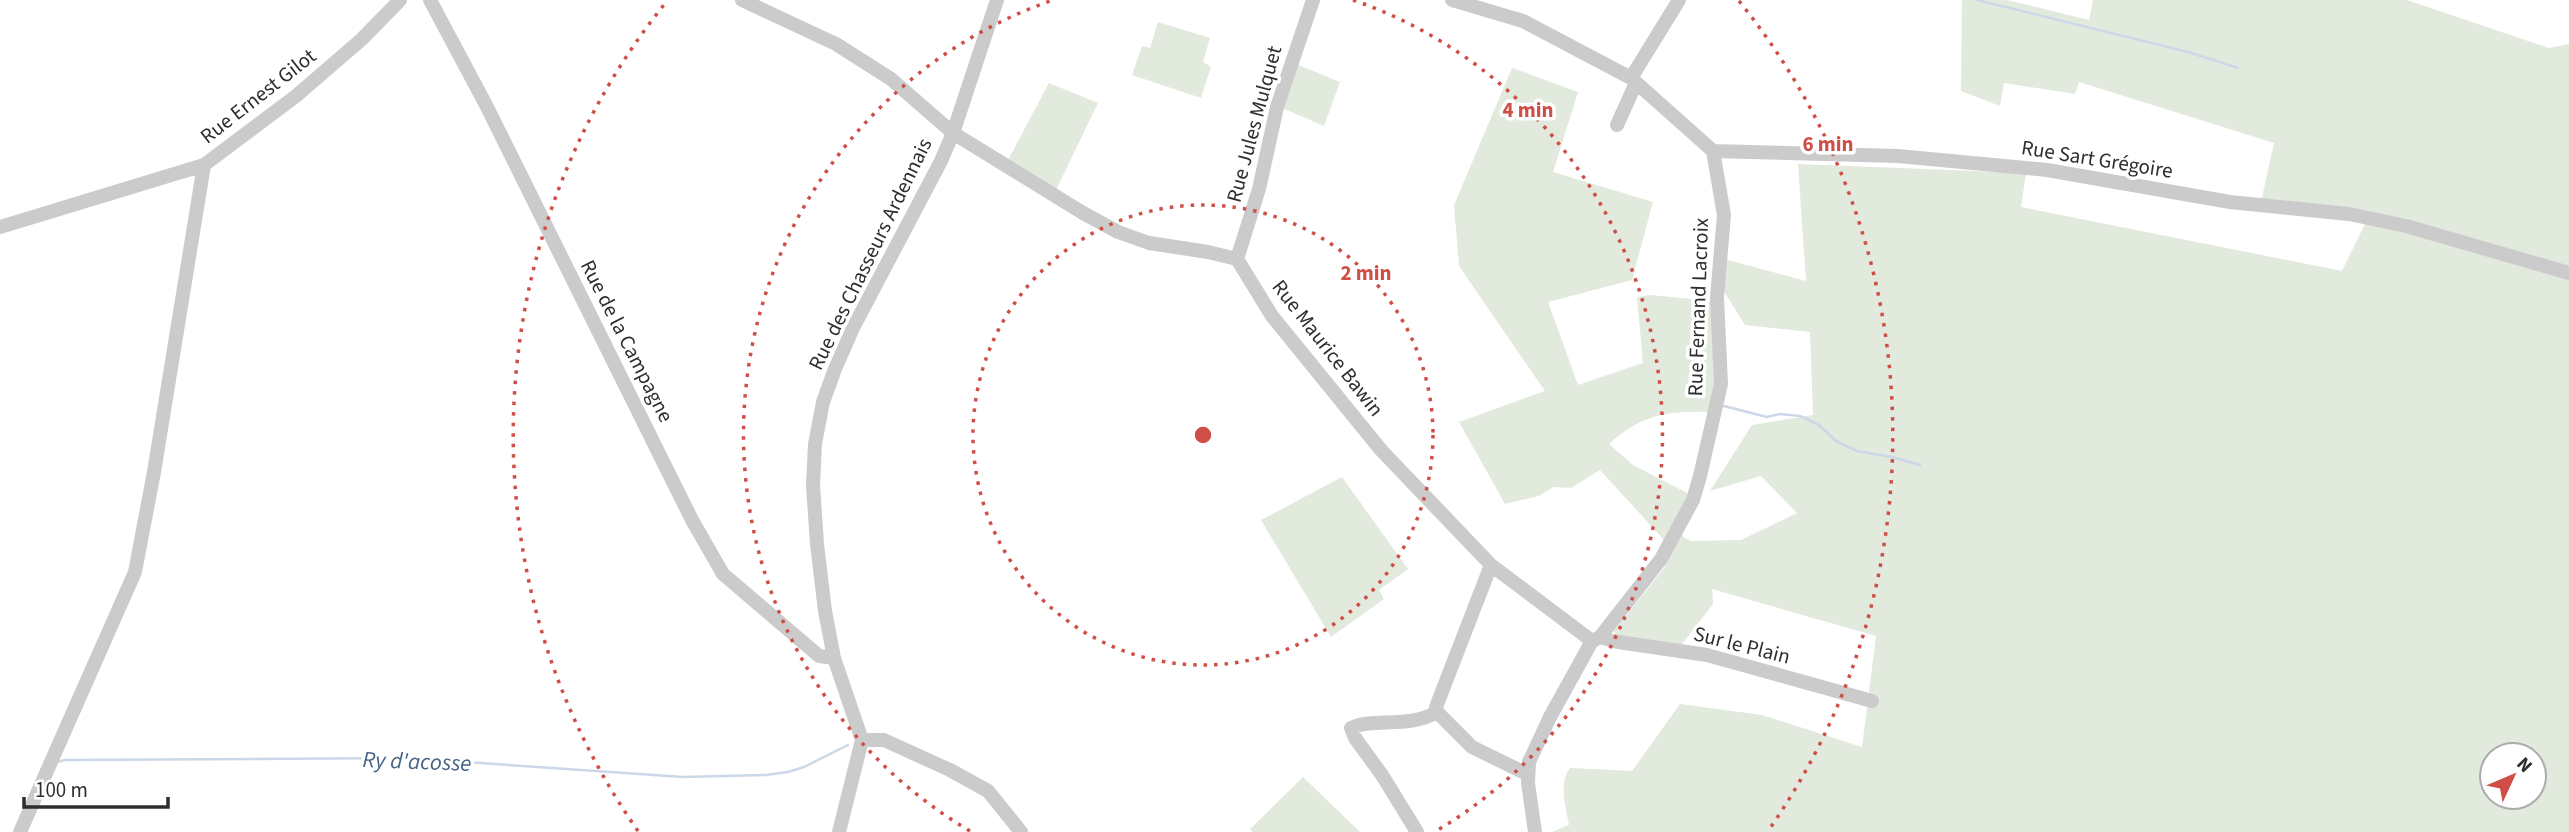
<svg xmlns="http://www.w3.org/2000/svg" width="2569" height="832" font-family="'Source Sans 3',sans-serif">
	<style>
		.green { fill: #e2e9dd; fill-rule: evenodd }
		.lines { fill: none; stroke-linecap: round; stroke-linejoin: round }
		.stream { stroke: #ccd8e7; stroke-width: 2.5 }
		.minor { stroke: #cbcbcb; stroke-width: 14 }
		.ring { fill: none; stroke: #cf4f46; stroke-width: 3.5; stroke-dasharray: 3.5 7 }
		.labels { text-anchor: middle; stroke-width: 7; stroke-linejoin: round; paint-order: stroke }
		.street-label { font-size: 21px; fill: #2e2e2e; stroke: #fff }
		.water-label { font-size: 23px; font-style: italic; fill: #466485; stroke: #fff }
		.centre { fill: #cf4f46; stroke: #fff; stroke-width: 3.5 }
		.ring-label { font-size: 21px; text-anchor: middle; font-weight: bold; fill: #cf4f46; stroke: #fff; stroke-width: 7; stroke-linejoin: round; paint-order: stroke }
	</style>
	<rect width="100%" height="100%" fill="#fff"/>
	<path class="green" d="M 1962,0 L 2007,0 L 2089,20 L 2093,0 L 2407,0 L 2549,48 L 2569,44 L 2569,832 L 1552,832 L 1569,825 C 1566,807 1558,784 1570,768 L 1632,771 L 1680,704 L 1762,715 L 1862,747 L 1876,636 L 1712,589 L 1713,604 L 1679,648 L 1618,639 L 1614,631 L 1664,568 L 1680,535 L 1691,541 L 1741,540 L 1797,513 L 1761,476 L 1710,491 L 1752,425 L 1813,415 L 1810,332 L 1745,325 L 1723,290 L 1724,259 L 1806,281 L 1798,164 L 2026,173 L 2021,207 L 2342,271 L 2366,222 L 2261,202 L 2274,143 L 2079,82 L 2075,94 L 2004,83 L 2000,106 L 1961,91 ZM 2492,755 L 2534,755 L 2534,797 L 2492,797 Z
		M 1158,22 L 1210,38 L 1203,62 L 1211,67 L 1201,98 L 1132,75 L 1142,46 L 1150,48 Z
		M 1296,64 L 1340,82 L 1324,126 L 1282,108 Z
		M 1512,68 L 1578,92 L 1553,172 L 1653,202 L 1632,280 L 1548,302 L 1578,385 L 1643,363 L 1637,297 L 1651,295 L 1713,301 L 1716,366 L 1711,412 C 1668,411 1642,414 1609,444 L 1633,465 L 1691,495 L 1665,541 L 1600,470 L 1571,488 L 1553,487 L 1539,496 L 1505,504 L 1459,422 L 1545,391 L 1459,266 L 1454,205 Z
		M 1049,83 L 1098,103 L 1056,190 L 1008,160 Z
		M 1342,477 L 1408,569 L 1379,590 L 1384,599 L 1331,637 L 1261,520 Z
		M 1303,777 L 1360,832 L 1253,832 L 1250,829 Z"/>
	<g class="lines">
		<path class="stream" d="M 1977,0 L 2188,52 L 2238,68
			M 1724,406 L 1767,417 L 1780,414 L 1800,416 L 1819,425 L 1836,441 L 1857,451 L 1892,457 L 1920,465
			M 58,762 L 65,760 L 408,758 L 683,777 L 766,775 L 788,772 L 804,767 L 848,745"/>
		<path class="minor" d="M 430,0 L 486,105 L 692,520 L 723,574 L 819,656 L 834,658
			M 742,0 L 836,44 L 891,79 L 953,133 L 1083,213 L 1118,232 L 1149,243 L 1208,252 L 1237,259 L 1272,316 L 1381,450 L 1491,565 L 1592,641
			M 1452,0 L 1523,21 L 1631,78 L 1713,151 L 1898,156 L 2047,170 L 2230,202 L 2349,214 L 2406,226 L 2569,273
			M 1631,78 L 1679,0
			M 1617,125 L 1636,83
			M 0,227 L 204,165 L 296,96 L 362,39 L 400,0
			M 1237,259 L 1259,189 L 1277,107 L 1313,0
			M 1491,565 L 1436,707 L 1437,712 L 1472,747 L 1527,774
			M 1600,637 L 1618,642 L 1707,655 L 1872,701
			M 862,740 L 834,658 L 825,611 L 817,544 L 813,485 L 815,444 L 823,402 L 835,369 L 853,328 L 941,161 L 953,133 L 997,0
			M 862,740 L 884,740 L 950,770 L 988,791 L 1021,832
			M 20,832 L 135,572 L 154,472 L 204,165
			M 839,832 L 862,740
			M 1417,832 L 1382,775 L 1355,738 L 1351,728 C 1374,717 1408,729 1437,712
			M 1535,832 L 1528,783 L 1529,762 L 1550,717 L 1592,641 L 1600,637 L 1661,559 L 1693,500 L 1700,476 L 1721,384 L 1717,297 L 1724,215 L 1713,151"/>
	</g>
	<g class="ring">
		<circle cx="1203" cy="435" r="230"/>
		<path d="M970 831A460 460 0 0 1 1053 0M1353 0A460 460 0 0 1 1436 831"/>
		<path d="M638 831A690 690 0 0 1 667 1M1739 1A690 690 0 0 1 1768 831"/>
	</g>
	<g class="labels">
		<g class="street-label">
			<text transform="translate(258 96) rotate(-38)" y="7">Rue Ernest Gilot</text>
			<text transform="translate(1254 124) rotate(-75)" y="7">Rue Jules Mulquet</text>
			<text transform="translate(2097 159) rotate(9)" y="7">Rue Sart Grégoire</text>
			<text transform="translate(870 254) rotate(-64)" y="7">Rue des Chasseurs Ardennais</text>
			<text transform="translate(1698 307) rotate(-88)" y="7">Rue Fernand Lacroix</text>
			<text transform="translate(627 341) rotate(63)" y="7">Rue de la Campagne</text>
			<text transform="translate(1328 348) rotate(52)" y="7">Rue Maurice Bawin</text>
			<text transform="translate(1742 645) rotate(14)" y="7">Sur le Plain</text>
		</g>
		<g class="water-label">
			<text transform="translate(417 761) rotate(2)" y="8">Ry d'acosse</text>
		</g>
	</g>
	<circle cx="1203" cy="435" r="10" class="centre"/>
	<g class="ring-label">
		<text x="1528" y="117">4 min</text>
		<text x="1828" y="151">6 min</text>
		<text x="1366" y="280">2 min</text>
	</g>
	<g transform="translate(2513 776) rotate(46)"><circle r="33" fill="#ffffff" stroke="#ababab" stroke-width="2"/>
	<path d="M0-5L12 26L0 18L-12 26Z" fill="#cf4f46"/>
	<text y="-10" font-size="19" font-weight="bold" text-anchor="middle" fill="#2e2e2e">N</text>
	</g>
	<path d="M24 797v10h144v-10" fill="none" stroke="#2e2e2e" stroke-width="3.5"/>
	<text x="35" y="797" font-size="21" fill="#2e2e2e" stroke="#ffffff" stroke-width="5" paint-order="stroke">100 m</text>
</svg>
